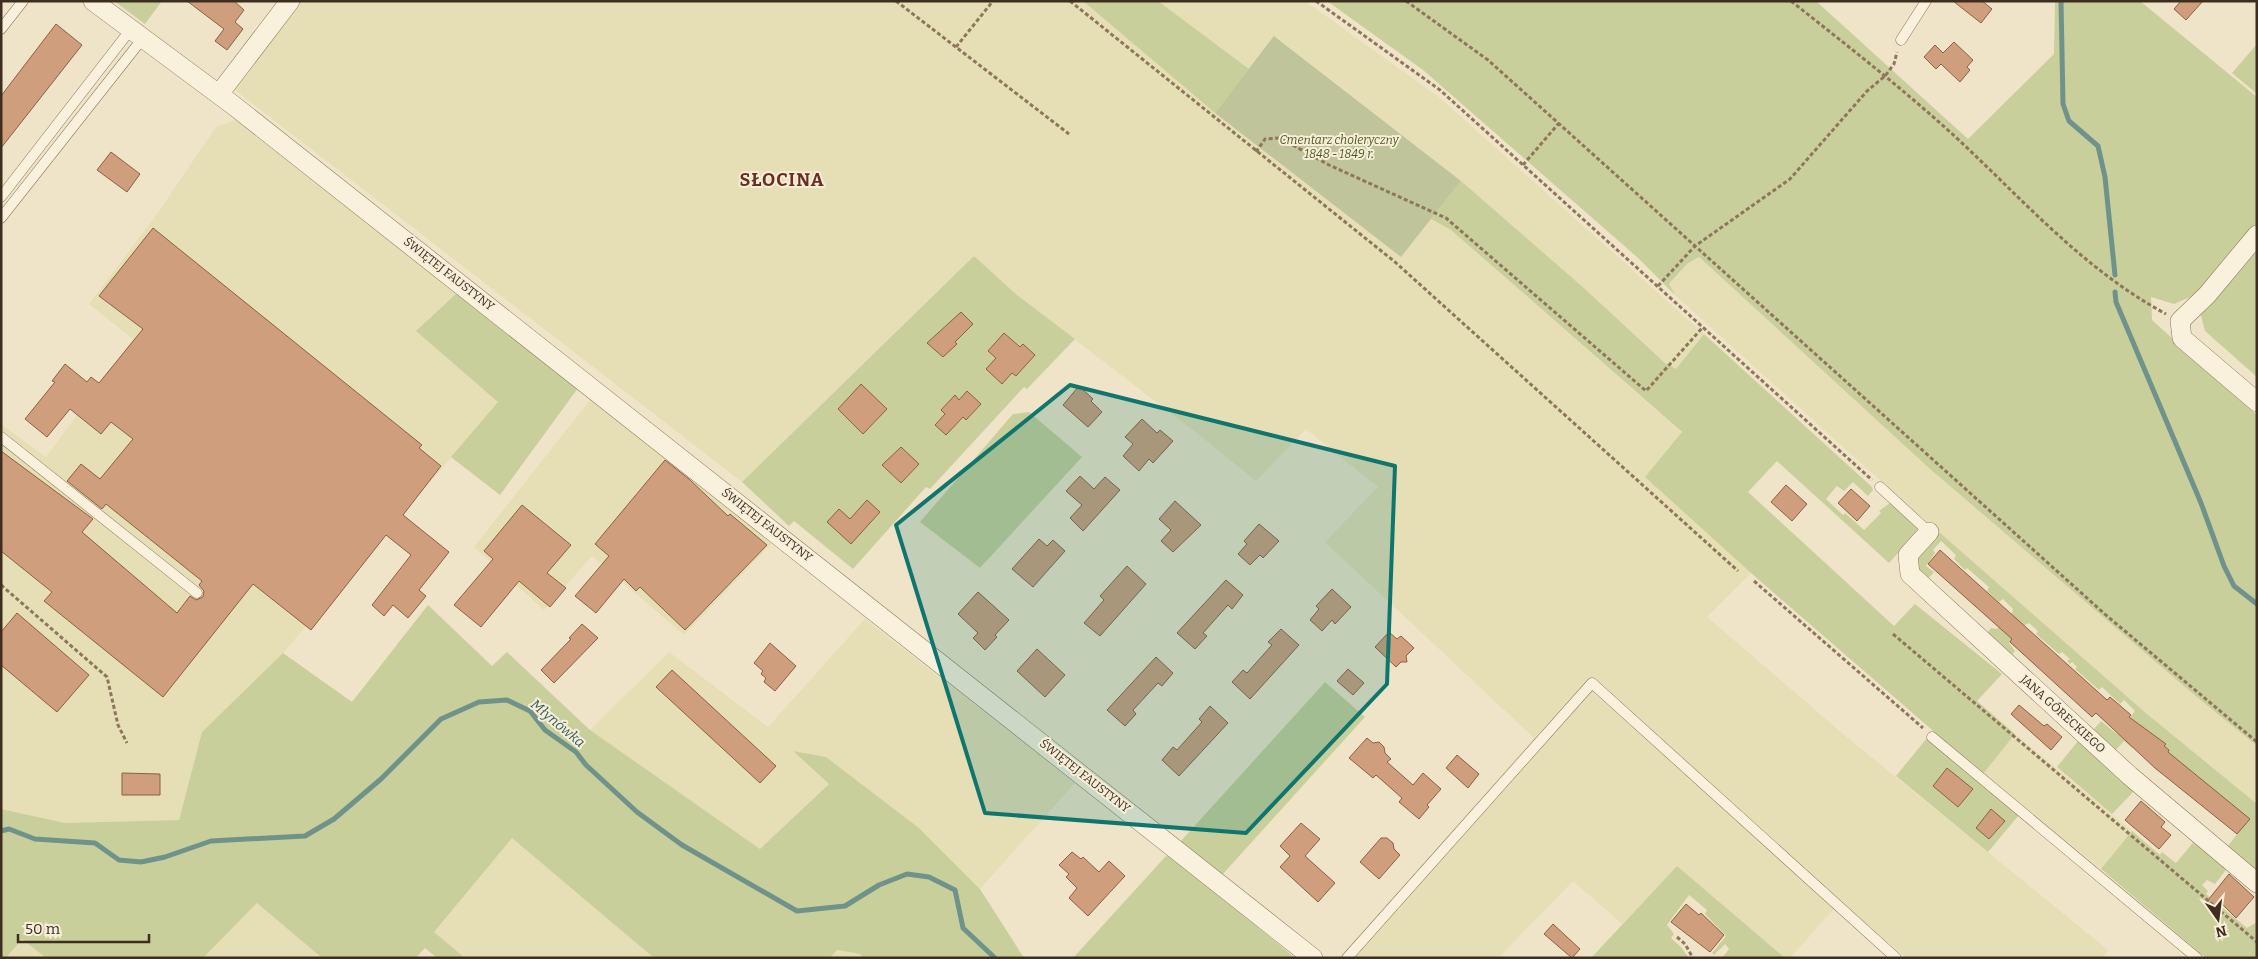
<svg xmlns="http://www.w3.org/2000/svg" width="2258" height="959" font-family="Bitter,serif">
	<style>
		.farmland { fill: #e6deb5 }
		.green { fill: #c9cf9b }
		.cemetery { fill: #bfc49a }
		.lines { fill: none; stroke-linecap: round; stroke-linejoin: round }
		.stream { stroke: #6f938a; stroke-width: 5 }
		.building { fill: #cf9f7d; stroke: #8d5f41 }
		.service-casing { stroke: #8d765c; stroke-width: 11 }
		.minor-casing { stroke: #8d765c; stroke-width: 20 }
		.path { stroke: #8d765c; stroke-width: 3; stroke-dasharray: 4 2.5; stroke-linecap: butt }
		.service { stroke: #faf1dc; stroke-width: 10 }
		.minor { stroke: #faf1dc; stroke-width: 19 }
		.marked { fill: #0f766e; fill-opacity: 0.2; stroke: #0f766e; stroke-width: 4; stroke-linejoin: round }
		.labels { text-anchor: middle; stroke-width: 4; stroke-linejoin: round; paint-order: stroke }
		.park-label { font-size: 12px; font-style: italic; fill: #4d5a26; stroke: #f7eed8 }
		.street-label { font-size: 12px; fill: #3d2e20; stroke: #f7eed8 }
		.water-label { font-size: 14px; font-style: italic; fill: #2f5d5a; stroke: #f7eed8 }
		.district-label { font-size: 18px; font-weight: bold; letter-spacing: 1px; fill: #6b2e1e; stroke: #f7eed8 }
	</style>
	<rect width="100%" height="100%" fill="#f0e4c8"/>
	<path class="farmland" d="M 300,1 L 1083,1 L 1215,113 L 1401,257 L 1431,219 L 1451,230 L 1682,433 L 1645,477 L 1751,573 L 1707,617 L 1843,734 L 2108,950 L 2103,958 L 1906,958 L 1840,902 L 1790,958 L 1785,958 L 1677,866 L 1622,924 L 1573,881 L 1498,958 L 1339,958 L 1534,738 L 1325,542 L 1378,487 L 1306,429 L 1256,481 L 1198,434 L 1017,295 L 974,256 L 742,482 L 231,87 Z
		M 1158,1 L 1305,1 L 1440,98 L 1704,334 L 1675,370 L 1665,363 L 1585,289 L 1461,181 L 1275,36 L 1249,69 Z
		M 235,120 L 458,292 L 416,331 L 499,402 L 283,653 L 202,732 L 179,820 L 65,823 L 1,809 L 1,424 L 46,457 L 133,339 L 89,304 L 157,214 L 216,127 Z
		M 1699,257 L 1930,469 L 2192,693 L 2257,746 L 2257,804 L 2147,714 L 2076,653 L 1863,465 L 1675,295 L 1669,285 L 1687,264 Z
		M 590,400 L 774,541 L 684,635 L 592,556 L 544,610 L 474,547 Z
		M 865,619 L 1075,783 L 980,889 L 919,828 L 826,757 L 794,752 L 829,784 L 760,849 L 590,730 L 669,652 L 768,727 Z
		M 2015,734 L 2132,831 L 2101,869 L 1983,774 Z
		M 512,837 L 654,958 L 465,958 L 434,932 Z
		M 257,903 L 322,958 L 203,958 Z
		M 22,938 L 46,958 L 6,958 Z
		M 837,950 L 860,954 L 863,958 L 830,958 Z"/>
	<path class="green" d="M 114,1 L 162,1 L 145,24 Z
		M 1083,1 L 1158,1 L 1249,69 L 1215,113 Z
		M 1327,1 L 1816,1 L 1968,139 L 2054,54 L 2055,1 L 2140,1 L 2257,97 L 2257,229 L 2197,294 L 2174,304 L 2151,297 L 2152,320 L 2257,415 L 2257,746 L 2192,693 L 1930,469 L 1699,257 L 1687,264 L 1669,284 L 1675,295 L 1637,257 L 1423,70 Z
		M 2257,44 L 2257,94 L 2232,73 Z
		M 1461,181 L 1585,289 L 1665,363 L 1676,369 L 1704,334 L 1872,487 L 1873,490 L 1868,496 L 1853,482 L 1844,491 L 1837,486 L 1826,499 L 1843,515 L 1845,513 L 1864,530 L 1881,513 L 1879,511 L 1890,503 L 1919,530 L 1889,563 L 1777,461 L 1748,492 L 1894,626 L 1915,604 L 2002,674 L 1977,701 L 2015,734 L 1983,774 L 1751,573 L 1645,477 L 1682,432 L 1451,230 L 1431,219 Z
		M 2257,246 L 2257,377 L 2205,331 L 2200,312 Z
		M 974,256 L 1017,295 L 1075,339 L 1027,389 L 1024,387 L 930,489 L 926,487 L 853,569 L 794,521 L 789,526 L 742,482 Z
		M 458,292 L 578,388 L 500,495 L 451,457 L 498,402 L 416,331 Z
		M 1029,412 L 1082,457 L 980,568 L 920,522 L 1013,414 Z
		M 1939,532 L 2147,714 L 2257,804 L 2257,877 L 2224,851 L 2249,819 L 2175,758 L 2162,774 L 2155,768 L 2169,750 L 2164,746 L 2166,744 L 2153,734 L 2151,735 L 2146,731 L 2132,748 L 2124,741 L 2116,750 L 2093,730 L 2101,721 L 2117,734 L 2135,711 L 2124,700 L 2120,704 L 2102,687 L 2099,690 L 2075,669 L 2077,667 L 2072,662 L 2070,664 L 2067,661 L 2070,659 L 2062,652 L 2059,654 L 2036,634 L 2038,631 L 2029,623 L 2025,625 L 2009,643 L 2015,651 L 2010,657 L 1987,633 L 1991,628 L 1997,629 L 2012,613 L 2013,609 L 2003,599 L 1999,602 L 1987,591 L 1989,587 L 1967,568 L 1965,570 L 1954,559 L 1956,555 L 1941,541 L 1933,550 L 1935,553 L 1926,566 L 1934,572 L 1926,581 L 1919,575 L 1917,557 Z
		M 428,605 L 492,666 L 507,652 L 590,730 L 760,849 L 829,784 L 793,751 L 826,757 L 919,828 L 980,889 L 1024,958 L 863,958 L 860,954 L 837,950 L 830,958 L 654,958 L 512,838 L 434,932 L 465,958 L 437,958 L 425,948 L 416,958 L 322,958 L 257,903 L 203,958 L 46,958 L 22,939 L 6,958 L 1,958 L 1,809 L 65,823 L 179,820 L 202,732 L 283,653 L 352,702 Z
		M 1325,682 L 1365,717 L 1222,875 L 1180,842 Z
		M 1927,738 L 2019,815 L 1988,852 L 1896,776 Z
		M 2078,741 L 2135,790 L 2112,814 L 2057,767 Z
		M 2132,831 L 2160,855 L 2162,852 L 2176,863 L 2196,839 L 2229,866 L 2215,884 L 2207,880 L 2202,885 L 2208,891 L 2206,894 L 2247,928 L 2257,922 L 2257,958 L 2206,958 L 2101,869 Z
		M 1166,856 L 1173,857 L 1295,958 L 1073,958 Z
		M 1677,866 L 1785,958 L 1722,958 L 1729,949 L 1725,944 L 1714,955 L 1712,953 L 1726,936 L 1705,914 L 1707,910 L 1689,895 L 1667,925 L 1674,934 L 1671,938 L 1681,947 L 1689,958 L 1591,958 Z"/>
	<path class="cemetery" d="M 1274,36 L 1461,181 L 1401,257 L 1215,113 Z"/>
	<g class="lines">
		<path class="stream" d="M 2061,1 L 2063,104 L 2069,121 L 2098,146 L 2105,177 L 2115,275
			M 2115,292 L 2116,302 L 2201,503 L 2224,566 L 2234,586 L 2257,604
			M 1,831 L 9,829 L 35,839 L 95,843 L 119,860 L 141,862 L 165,857 L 211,841 L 305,836 L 334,819 L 381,779 L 441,719 L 479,702 L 507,700 L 530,711 L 545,730 L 576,752 L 586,765 L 637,812 L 682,845 L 797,911 L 845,906 L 879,885 L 907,874 L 929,877 L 955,890 L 963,928 L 995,958"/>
	</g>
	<path class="building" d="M 187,1 L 234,1 L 244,10 L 235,22 L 243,29 L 227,50 L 215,41 L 224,29 Z
		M 1953,1 L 1982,1 L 1992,9 L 1981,23 Z
		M 2181,1 L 2203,1 L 2186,20 L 2174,9 Z
		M 56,24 L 82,45 L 1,148 L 1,96 Z
		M 1954,42 L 1973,60 L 1967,67 L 1970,70 L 1960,82 L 1941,64 L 1936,69 L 1924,57 L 1935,45 L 1943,53 Z
		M 111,152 L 140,174 L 127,192 L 97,170 Z
		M 153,228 L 422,445 L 419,448 L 441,466 L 403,515 L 449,552 L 419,590 L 426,596 L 408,618 L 393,605 L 384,616 L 372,605 L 411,555 L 386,535 L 311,630 L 253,584 L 163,697 L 44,601 L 52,592 L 1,551 L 1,451 L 93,519 L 82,532 L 177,613 L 190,596 L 196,600 L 203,597 L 204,591 L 199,585 L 202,581 L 106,504 L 102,509 L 67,481 L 81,464 L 100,479 L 133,439 L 111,422 L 101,434 L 70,409 L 47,437 L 25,419 L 55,382 L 52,381 L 65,364 L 87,382 L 91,377 L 99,383 L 143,329 L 99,296 Z
		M 961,312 L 973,324 L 955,342 L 957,344 L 943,357 L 927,343 Z
		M 1004,333 L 1020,347 L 1023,344 L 1035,355 L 1016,376 L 1012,373 L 1002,384 L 986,369 L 996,358 L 988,351 Z
		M 861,384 L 887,409 L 863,434 L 838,409 Z
		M 1079,386 L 1093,399 L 1091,401 L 1102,412 L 1088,427 L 1063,405 Z
		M 967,391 L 981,404 L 966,420 L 963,417 L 946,435 L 935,425 L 945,414 L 941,410 L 955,395 L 959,400 Z
		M 1142,419 L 1157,433 L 1160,430 L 1173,441 L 1153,463 L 1149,459 L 1139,471 L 1123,456 L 1133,444 L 1125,437 Z
		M 901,447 L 919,464 L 901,483 L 882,465 Z
		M 665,460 L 689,479 L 728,516 L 730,514 L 767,545 L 685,630 L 640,587 L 636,591 L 624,579 L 596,613 L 575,596 L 609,556 L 595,544 Z
		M 1080,476 L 1094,489 L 1105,477 L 1120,490 L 1083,531 L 1070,518 L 1082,505 L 1066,491 Z
		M 1786,485 L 1807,504 L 1792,521 L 1771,502 Z
		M 1851,489 L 1870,506 L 1857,521 L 1838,503 Z
		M 867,500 L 880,512 L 851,544 L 827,522 L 839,509 L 850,519 Z
		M 1175,501 L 1201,525 L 1173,552 L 1161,541 L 1171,530 L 1159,519 Z
		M 522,505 L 571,545 L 547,573 L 566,588 L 550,607 L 519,581 L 481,627 L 454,605 L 493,559 L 484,551 Z
		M 1259,524 L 1279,541 L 1263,558 L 1260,555 L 1250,565 L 1238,554 L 1247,544 L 1244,541 Z
		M 1039,539 L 1047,546 L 1053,540 L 1065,551 L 1033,587 L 1012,569 Z
		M 1940,550 L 2107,700 L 2110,697 L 2131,715 L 2129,717 L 2166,744 L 2164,746 L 2169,750 L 2168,752 L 2250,819 L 2237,834 L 2155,768 L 2096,713 L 2092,717 L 2010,642 L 2012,639 L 1928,564 Z
		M 1127,566 L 1146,584 L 1100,636 L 1084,623 L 1104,600 L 1100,596 Z
		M 1226,580 L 1243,595 L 1232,609 L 1228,605 L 1203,633 L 1207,636 L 1195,649 L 1177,633 Z
		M 1332,589 L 1351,607 L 1335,624 L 1332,620 L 1322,631 L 1310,620 L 1319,609 L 1316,606 Z
		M 978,592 L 1009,620 L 995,635 L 997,637 L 985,650 L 973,638 L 978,633 L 958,614 Z
		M 17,613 L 89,675 L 57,712 L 1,665 L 1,632 Z
		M 582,624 L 598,638 L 554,683 L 541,670 L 571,639 L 569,638 Z
		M 1281,629 L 1299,645 L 1250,699 L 1232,682 L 1243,670 L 1247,673 L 1272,645 L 1268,642 Z
		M 1389,632 L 1397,639 L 1401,636 L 1414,648 L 1406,656 L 1407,662 L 1401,662 L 1396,667 L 1375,647 Z
		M 770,643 L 796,666 L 775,691 L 764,682 L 766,678 L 761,674 L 763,671 L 754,663 Z
		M 1037,649 L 1065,675 L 1045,697 L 1017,671 Z
		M 1156,657 L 1173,673 L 1162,686 L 1158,683 L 1133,710 L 1136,714 L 1125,726 L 1107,710 Z
		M 1348,669 L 1364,683 L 1353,695 L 1337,681 Z
		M 672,670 L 776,766 L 760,783 L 656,687 Z
		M 2019,705 L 2044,726 L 2047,724 L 2062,737 L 2051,750 L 2011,714 Z
		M 1210,706 L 1228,723 L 1179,776 L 1162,760 L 1173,747 L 1177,750 L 1202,722 L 1199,719 Z
		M 1367,738 L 1373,743 L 1379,742 L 1384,747 L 1385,753 L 1391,759 L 1387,762 L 1413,785 L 1423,773 L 1441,789 L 1427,805 L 1429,807 L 1419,819 L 1399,802 L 1402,798 L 1376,775 L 1373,778 L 1349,758 Z
		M 1457,755 L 1479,774 L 1468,788 L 1446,768 Z
		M 1947,768 L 1973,789 L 1958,807 L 1933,786 Z
		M 122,773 L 160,774 L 160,795 L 122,795 Z
		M 2141,801 L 2165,822 L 2161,827 L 2171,835 L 2159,849 L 2125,820 Z
		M 1991,809 L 2005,821 L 1989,839 L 1976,828 Z
		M 1301,823 L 1320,839 L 1305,856 L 1335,883 L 1318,902 L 1280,867 L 1290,856 L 1280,846 Z
		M 1381,838 L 1387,838 L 1393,843 L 1394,849 L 1400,855 L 1379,879 L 1360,862 Z
		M 1072,852 L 1081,859 L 1083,857 L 1099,872 L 1109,861 L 1125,876 L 1088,916 L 1069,898 L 1077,888 L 1066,877 L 1069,874 L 1059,865 Z
		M 2229,874 L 2254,897 L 2236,918 L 2220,902 L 2212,911 L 2204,905 Z
		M 1686,904 L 1699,915 L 1701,913 L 1724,935 L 1710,952 L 1671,922 Z
		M 1553,924 L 1580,949 L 1572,958 L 1544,934 Z"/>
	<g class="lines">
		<defs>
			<path id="service" d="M 1,29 L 23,1
				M 1901,40 L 1926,1
				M 1,197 L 131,29
				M 1,218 L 143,38
				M 1,437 L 197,593
				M 1880,487 L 1929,532
				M 1932,737 L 2197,958
				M 1347,958 L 1592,683 L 1896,958"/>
			<path id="minor" d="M 93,1 L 233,105 L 1313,958
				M 219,94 L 290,1
				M 2257,235 L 2207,295 L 2180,321 L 2182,338 L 2257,402
				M 1929,532 L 1908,555 L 1910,574 L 2130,776 L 2257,883"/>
		</defs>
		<use href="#service" class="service-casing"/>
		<use href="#minor" class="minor-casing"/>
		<path class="path" d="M 896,1 L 1069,134
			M 1070,1 L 1395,262 L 1738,571
			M 1316,1 L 1440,90 L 1872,480
			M 1406,1 L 1488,60 L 2107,616 L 2257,742
			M 1791,1 C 1849,47 1907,92 1961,142 C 2027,204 2085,270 2166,314
			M 956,47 L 993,1
			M 1256,152 L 1265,139 L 1280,138 L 1329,165 L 1446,218 L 1646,391 L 1703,327
			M 1523,165 L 1559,123
			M 1658,286 L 1695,246 L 1790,179 L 1867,91 L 1885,76 L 1894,64 L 1897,52
			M 1754,581 L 1923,728
			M 1,585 L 107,677 L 118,725 L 127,743
			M 1893,634 L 2257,942
			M 1677,937 L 1685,944 L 1693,958"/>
		<use href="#service" class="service"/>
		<use href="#minor" class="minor"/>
	</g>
	<path class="marked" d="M 1070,385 L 1395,466 L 1387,684 L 1246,833 L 985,813 L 896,525 Z"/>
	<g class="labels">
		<g class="park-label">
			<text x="1339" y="144">Cmentarz choleryczny<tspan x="1339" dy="14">1848 - 1849 r.</tspan></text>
		</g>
		<g class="street-label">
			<text transform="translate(449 274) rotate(38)" y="4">ŚWIĘTEJ FAUSTYNY</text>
			<text transform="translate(767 525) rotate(38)" y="4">ŚWIĘTEJ FAUSTYNY</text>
			<text transform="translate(2063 714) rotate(42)" y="4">JANA GÓRECKIEGO</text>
			<text transform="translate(1085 776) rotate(38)" y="4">ŚWIĘTEJ FAUSTYNY</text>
		</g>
		<g class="water-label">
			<text transform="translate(558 723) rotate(40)" y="5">Młynówka</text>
		</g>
		<g class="district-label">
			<text x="782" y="186">SŁOCINA</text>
		</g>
	</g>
	<rect width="2258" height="959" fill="none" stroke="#3d2e20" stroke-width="5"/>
	<g transform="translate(2218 919) rotate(166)" stroke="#f7eed8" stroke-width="4" paint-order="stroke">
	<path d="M0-4L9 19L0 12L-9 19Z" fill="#3d2e20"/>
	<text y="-8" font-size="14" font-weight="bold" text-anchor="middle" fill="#3d2e20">N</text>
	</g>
	<path d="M18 934v8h131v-8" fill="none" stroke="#3d2e20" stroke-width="2.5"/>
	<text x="25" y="934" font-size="15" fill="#3d2e20" stroke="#f7eed8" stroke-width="4" paint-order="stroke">50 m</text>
</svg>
